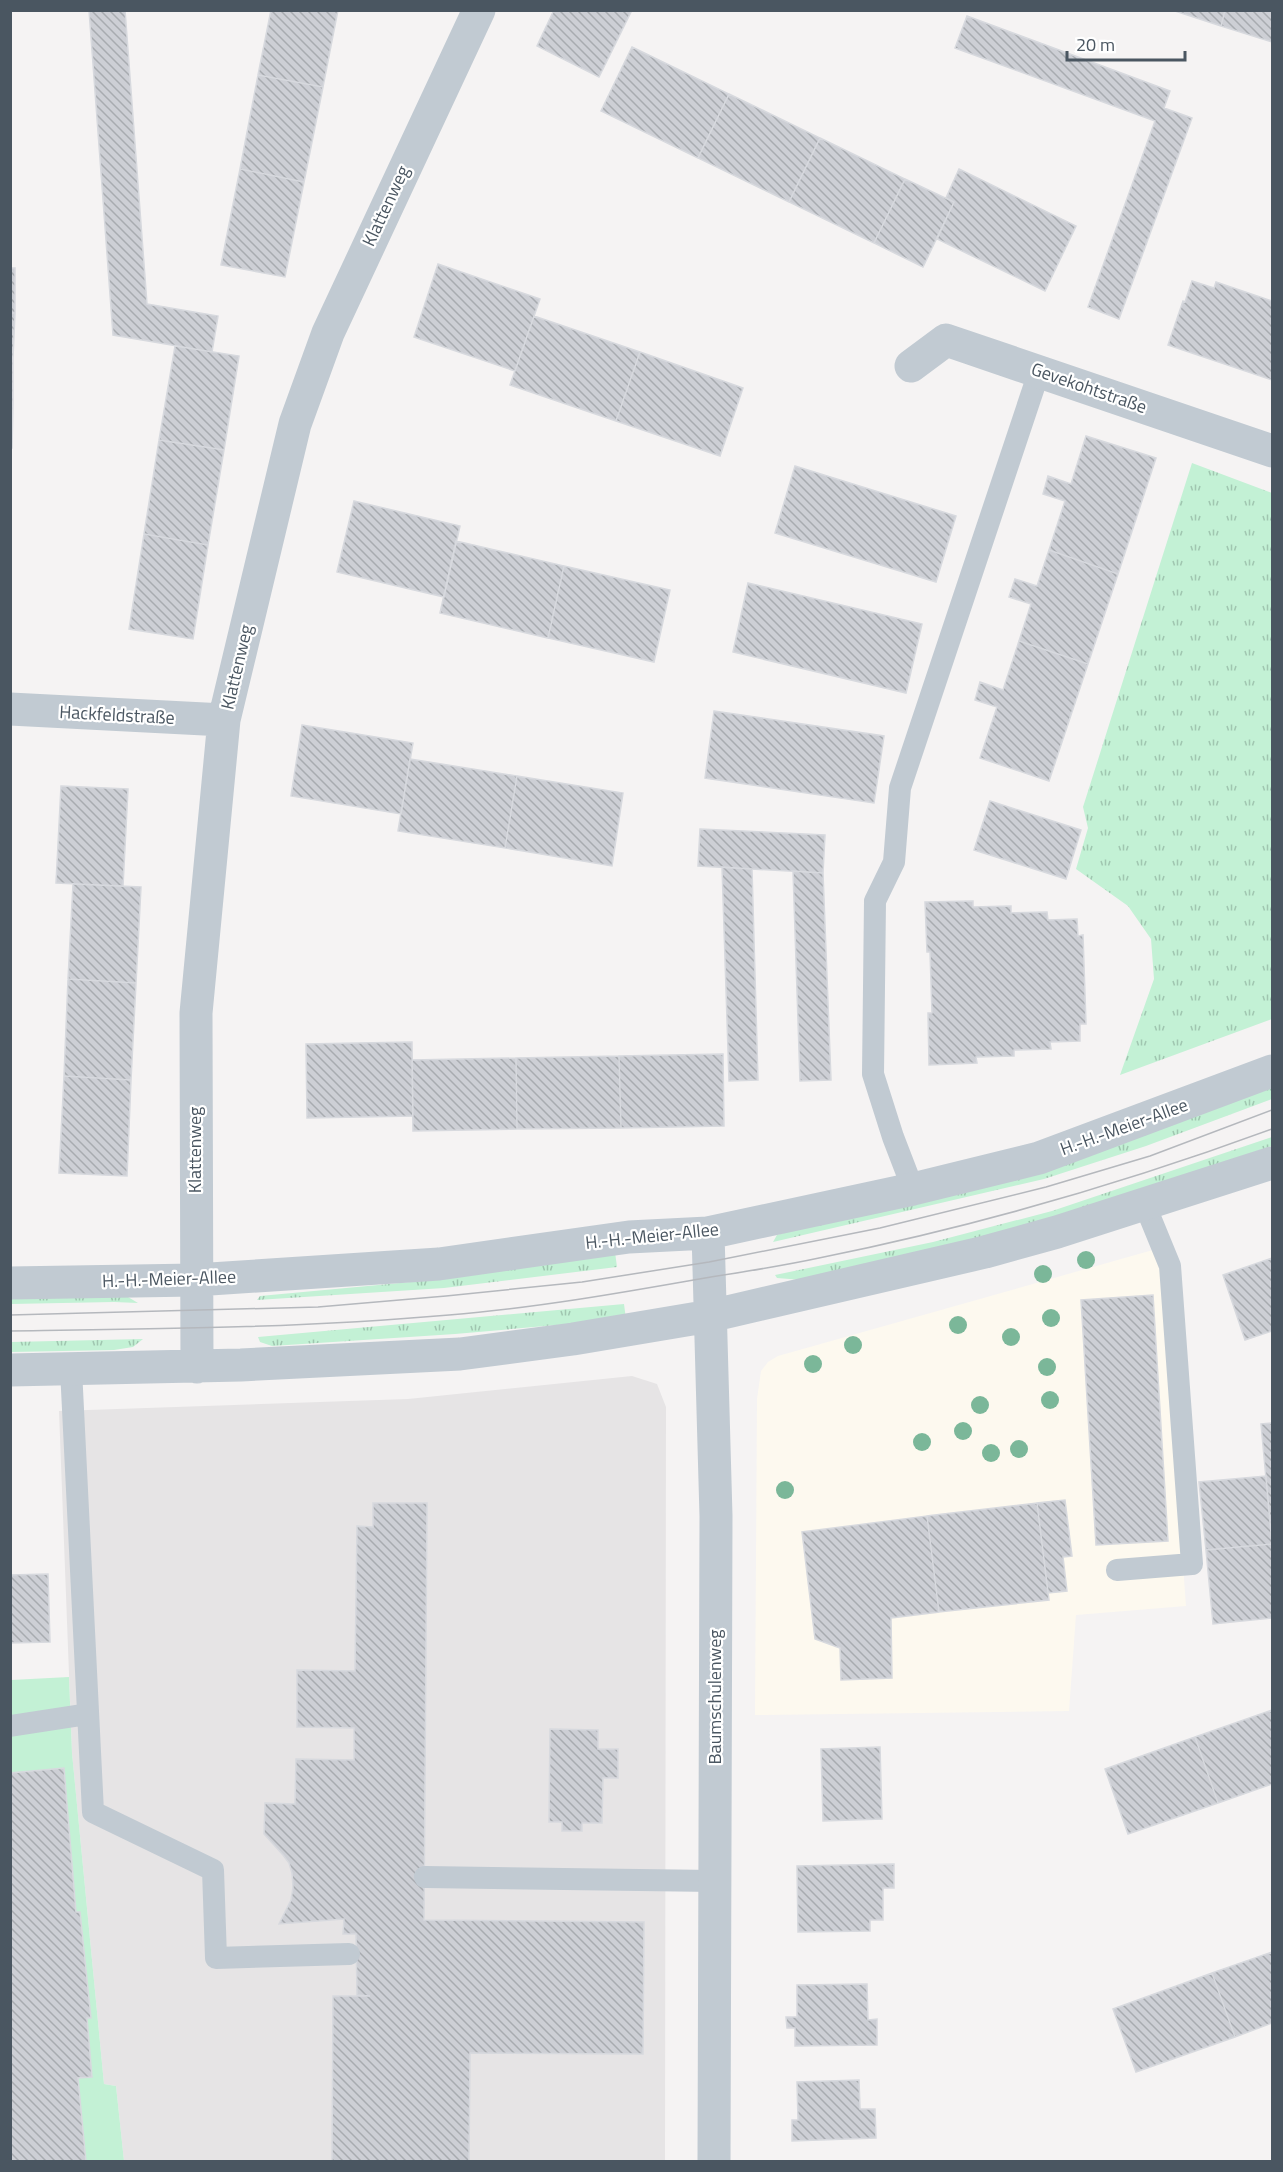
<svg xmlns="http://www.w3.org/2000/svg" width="1283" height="2172" font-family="'Titillium Web',sans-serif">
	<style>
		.commercial { fill: #fdf9ef }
		.education { fill: #e6e4e5 }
		.grass { fill: url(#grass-tufts) }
		.pitch { fill: #c3f1d5 }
		.building { fill: url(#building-back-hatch); stroke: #d7d9de; stroke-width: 1.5 }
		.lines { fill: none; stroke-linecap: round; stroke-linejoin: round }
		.lane { stroke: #c1cad2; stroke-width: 22 }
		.street { stroke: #c1cad2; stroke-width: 33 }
		.tram { stroke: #b5b8bd; stroke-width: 1.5 }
		.tree { fill: #7bb799 }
		.labels { text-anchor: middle; stroke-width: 4.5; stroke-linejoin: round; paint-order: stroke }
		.street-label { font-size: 18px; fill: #4a5661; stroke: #fff }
	</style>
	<defs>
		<pattern id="grass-tufts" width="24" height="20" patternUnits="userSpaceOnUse" patternTransform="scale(1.5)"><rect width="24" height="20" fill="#c3f1d5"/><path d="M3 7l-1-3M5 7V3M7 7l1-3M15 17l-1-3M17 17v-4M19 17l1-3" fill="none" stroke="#a0c6b0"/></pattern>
		<pattern id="building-back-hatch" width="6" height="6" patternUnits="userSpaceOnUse" patternTransform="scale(1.5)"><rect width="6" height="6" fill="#cdcfd5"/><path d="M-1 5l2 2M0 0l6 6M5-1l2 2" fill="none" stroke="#a8abb0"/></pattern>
	</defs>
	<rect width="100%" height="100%" fill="#f5f3f3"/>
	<path class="commercial" d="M 1160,1248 L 1186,1606 L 1076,1615 L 1069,1711 L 755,1715 L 757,1399 L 761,1371 L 768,1362 L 778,1356 Z"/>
	<path class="education" d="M 632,1376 L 657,1384 L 666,1407 L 665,2161 L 124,2161 L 116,2086 L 104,2084 L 72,1753 L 59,1411 L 408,1399 Z"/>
	<path class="grass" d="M 1192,463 L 1272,493 L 1272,1019 L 1120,1075 L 1154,979 L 1151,939 L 1128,906 L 1076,869 L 1088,828 L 1083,807 Z
		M 1272,1086 L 1272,1099 L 1146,1146 L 1044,1179 L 773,1242 L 777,1235 Z
		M 1272,1137 L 1272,1146 L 1054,1221 L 802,1280 L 777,1278 L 775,1275 L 933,1242 L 1052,1211 Z
		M 615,1252 L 617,1267 L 444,1288 L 257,1300 L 260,1296 L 443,1279 Z
		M 128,1297 L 138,1303 L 114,1302 L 11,1304 L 10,1298 Z
		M 624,1304 L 626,1319 L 455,1334 L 272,1346 L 260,1342 L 258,1337 Z
		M 143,1339 L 133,1347 L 114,1350 L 11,1352 L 11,1342 Z"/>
	<path class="pitch" d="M 69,1677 L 72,1753 L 104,2084 L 116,2086 L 124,2161 L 11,2162 L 11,1680 Z"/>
	<path class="building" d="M 89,10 L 125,10 L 147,304 L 218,316 L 212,352 L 113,335 Z
		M 271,10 L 338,10 L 323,87 L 258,75 Z
		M 554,10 L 632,10 L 599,77 L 537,46 Z
		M 1172,10 L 1225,10 L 1221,26 Z
		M 1225,10 L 1272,10 L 1272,42 L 1221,26 Z
		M 967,16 L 1170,91 L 1164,108 L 1192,118 L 1119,319 L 1088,307 L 1155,121 L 955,48 Z
		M 632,47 L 729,94 L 698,158 L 601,111 Z
		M 258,75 L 323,87 L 304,182 L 240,169 Z
		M 729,94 L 820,138 L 789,202 L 698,158 Z
		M 820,138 L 905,179 L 874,243 L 789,202 Z
		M 240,169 L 304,182 L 285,277 L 221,265 Z
		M 959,169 L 1076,226 L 1045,291 L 937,239 L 954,202 L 946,198 Z
		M 905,179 L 954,202 L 923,267 L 874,243 Z
		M 438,264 L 540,299 L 515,371 L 414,337 Z
		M 10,268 L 15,268 L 15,313 L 10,313 Z
		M 1192,281 L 1214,288 L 1216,282 L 1272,301 L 1272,380 L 1168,345 L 1183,301 L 1185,302 Z
		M 10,313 L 15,313 L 13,358 L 10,358 Z
		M 534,316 L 640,352 L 616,421 L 510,385 Z
		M 175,346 L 239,356 L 224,450 L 159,440 Z
		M 640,352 L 743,388 L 720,456 L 616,421 Z
		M 10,358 L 13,358 L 13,403 L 10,403 Z
		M 10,403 L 13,403 L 12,448 L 10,448 Z
		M 1086,436 L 1156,458 L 1118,574 L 1049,550 L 1065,501 L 1043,494 L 1048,476 L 1071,484 Z
		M 159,440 L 224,450 L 208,545 L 144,534 Z
		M 795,466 L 956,516 L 936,582 L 775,533 Z
		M 354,501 L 460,526 L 444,597 L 337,572 Z
		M 144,534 L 208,545 L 193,639 L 129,629 Z
		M 456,541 L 564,566 L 548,638 L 440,613 Z
		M 1049,550 L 1118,574 L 1088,664 L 1019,641 L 1031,604 L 1009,597 L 1015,579 L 1037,586 Z
		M 564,566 L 670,590 L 654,662 L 548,638 Z
		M 748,583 L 922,624 L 906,693 L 733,652 Z
		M 1019,641 L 1088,664 L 1049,781 L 980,758 L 997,707 L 975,700 L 980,682 L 1003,690 Z
		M 714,711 L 884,736 L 874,803 L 705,778 Z
		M 302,725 L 413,743 L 401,814 L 291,796 Z
		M 410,759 L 517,776 L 505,848 L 398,831 Z
		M 517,776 L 623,793 L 612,866 L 505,848 Z
		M 61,786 L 128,789 L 123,886 L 56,883 Z
		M 990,801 L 1081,830 L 1066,879 L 974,850 Z
		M 700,829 L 825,835 L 823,873 L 698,866 Z
		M 722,867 L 752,869 L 758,1080 L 729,1081 Z
		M 793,871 L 823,873 L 831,1080 L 800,1081 Z
		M 73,884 L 141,887 L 136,983 L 68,979 Z
		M 973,901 L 973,907 L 1011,906 L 1011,913 L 1047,912 L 1048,920 L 1077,919 L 1078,936 L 1083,935 L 1086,1024 L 1080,1024 L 1080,1041 L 1050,1042 L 1051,1049 L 1014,1050 L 1014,1056 L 976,1057 L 977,1063 L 929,1065 L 928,1013 L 932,1013 L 930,952 L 927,952 L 925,902 Z
		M 68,979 L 136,983 L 131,1080 L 64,1076 Z
		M 412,1042 L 413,1116 L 307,1118 L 306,1044 Z
		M 723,1054 L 724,1126 L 621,1128 L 619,1056 Z
		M 619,1056 L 621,1128 L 517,1129 L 516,1058 Z
		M 516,1058 L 517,1129 L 413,1131 L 412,1060 Z
		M 64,1076 L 131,1080 L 127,1176 L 59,1173 Z
		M 1272,1258 L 1272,1331 L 1245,1340 L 1223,1275 Z
		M 1153,1295 L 1168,1541 L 1096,1545 L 1081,1300 Z
		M 1272,1423 L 1272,1544 L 1261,1424 Z
		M 1266,1476 L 1272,1544 L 1206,1550 L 1199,1482 Z
		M 1065,1500 L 1072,1556 L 1063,1557 L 1067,1591 L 1048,1593 L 1037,1503 Z
		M 373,1503 L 427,1503 L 424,1920 L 644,1922 L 643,2054 L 470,2053 L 469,2162 L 332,2162 L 333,1996 L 370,1996 L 357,1995 L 356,1934 L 343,1934 L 344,1919 L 279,1924 L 291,1900 L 293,1887 L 292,1873 L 289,1863 L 283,1855 L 264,1834 L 265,1803 L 295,1804 L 296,1759 L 354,1760 L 354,1728 L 297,1727 L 297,1670 L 355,1671 L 357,1526 L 373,1527 Z
		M 1037,1503 L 1049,1600 L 939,1612 L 927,1516 Z
		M 927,1516 L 939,1612 L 891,1618 L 892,1678 L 841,1680 L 840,1648 L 815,1639 L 802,1532 Z
		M 1272,1544 L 1272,1618 L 1213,1624 L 1206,1550 Z
		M 48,1574 L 50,1642 L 10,1643 L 10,1575 Z
		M 1272,1710 L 1272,1784 L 1218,1803 L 1195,1737 Z
		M 550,1729 L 598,1730 L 598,1749 L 618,1749 L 618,1778 L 603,1778 L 602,1823 L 582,1823 L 582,1831 L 562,1831 L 562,1822 L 549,1822 Z
		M 1195,1737 L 1218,1803 L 1128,1834 L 1105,1769 Z
		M 880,1747 L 882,1819 L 823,1821 L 821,1749 Z
		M 64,1768 L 76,1912 L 80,1912 L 91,2018 L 87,2018 L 92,2077 L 78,2078 L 86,2162 L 10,2162 L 10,1773 Z
		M 894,1864 L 894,1888 L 883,1888 L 883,1920 L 870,1920 L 870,1931 L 798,1932 L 797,1866 Z
		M 1272,1952 L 1272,2023 L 1235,2037 L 1212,1973 Z
		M 1212,1973 L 1235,2037 L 1136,2072 L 1113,2009 Z
		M 867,1984 L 868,2020 L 877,2019 L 877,2045 L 795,2046 L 795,2028 L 787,2028 L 786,2017 L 797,2017 L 797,1985 Z
		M 859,2080 L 860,2109 L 875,2109 L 876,2138 L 792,2141 L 792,2120 L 798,2120 L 797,2082 Z"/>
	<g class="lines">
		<path class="lane" d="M 913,1189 L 893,1137 L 873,1074 L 875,901 L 894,862 L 900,788 L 1039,372
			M 71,1369 L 93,1812 L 213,1870 L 216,1958 L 349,1954
			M 1117,1570 L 1192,1564 L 1170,1266 L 1145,1205
			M 10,1726 L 88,1714
			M 425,1877 L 714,1881"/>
		<path class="street" d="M 911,366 L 946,340 L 1272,451
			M 10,709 L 224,720
			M 708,1233 L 716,1516 L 714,2162
			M 10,1283 L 195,1280 L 439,1264 L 629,1237 L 708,1233 L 913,1189 L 1039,1158 L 1272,1071
			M 197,1367 L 196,1013 L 224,720 L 295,424 L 328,333 L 479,10
			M 10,1370 L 241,1365 L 460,1354 L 573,1339 L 710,1316 L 985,1252 L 1057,1232 L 1272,1163"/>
		<path class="tram" d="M 10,1315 L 318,1307 L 446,1296 L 582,1282 L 709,1262 L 880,1228 L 1046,1187 L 1150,1156 L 1272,1110
			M 10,1331 C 157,1329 303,1328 449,1315 C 535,1308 620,1293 705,1278 C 743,1272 782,1266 819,1258 C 973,1227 1125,1183 1272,1129"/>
	</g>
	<g class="tree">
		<circle cx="1086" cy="1260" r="9"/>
		<circle cx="1043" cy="1274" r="9"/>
		<circle cx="1051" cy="1318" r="9"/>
		<circle cx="958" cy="1325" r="9"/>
		<circle cx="1011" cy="1337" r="9"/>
		<circle cx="853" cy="1345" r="9"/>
		<circle cx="813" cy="1364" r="9"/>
		<circle cx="1047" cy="1367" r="9"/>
		<circle cx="1050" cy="1400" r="9"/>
		<circle cx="980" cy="1405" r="9"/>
		<circle cx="963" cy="1431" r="9"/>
		<circle cx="922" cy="1442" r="9"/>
		<circle cx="1019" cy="1449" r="9"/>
		<circle cx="991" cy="1453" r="9"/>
		<circle cx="785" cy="1490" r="9"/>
	</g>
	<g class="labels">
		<g class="street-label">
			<text transform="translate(386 206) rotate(-65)" y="6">Klattenweg</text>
			<text transform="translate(1089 388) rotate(19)" y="6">Gevekohtstraße</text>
			<text transform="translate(237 667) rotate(-77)" y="6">Klattenweg</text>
			<text transform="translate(117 715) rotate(3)" y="6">Hackfeldstraße</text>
			<text transform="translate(1124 1127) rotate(-20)" y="6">H.-H.-Meier-Allee</text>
			<text transform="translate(195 1150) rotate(-90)" y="6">Klattenweg</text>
			<text transform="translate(652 1236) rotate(-6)" y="6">H.-H.-Meier-Allee</text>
			<text transform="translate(169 1279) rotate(-2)" y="6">H.-H.-Meier-Allee</text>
			<text transform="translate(715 1697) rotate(-90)" y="6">Baumschulenweg</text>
		</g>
	</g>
	<rect width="1283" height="2172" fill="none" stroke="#4a5661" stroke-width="24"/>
	<path d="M1067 51v9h118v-9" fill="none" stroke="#4a5661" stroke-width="3"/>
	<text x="1076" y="51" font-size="18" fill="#4a5661" stroke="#ffffff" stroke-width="4.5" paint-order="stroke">20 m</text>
</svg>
